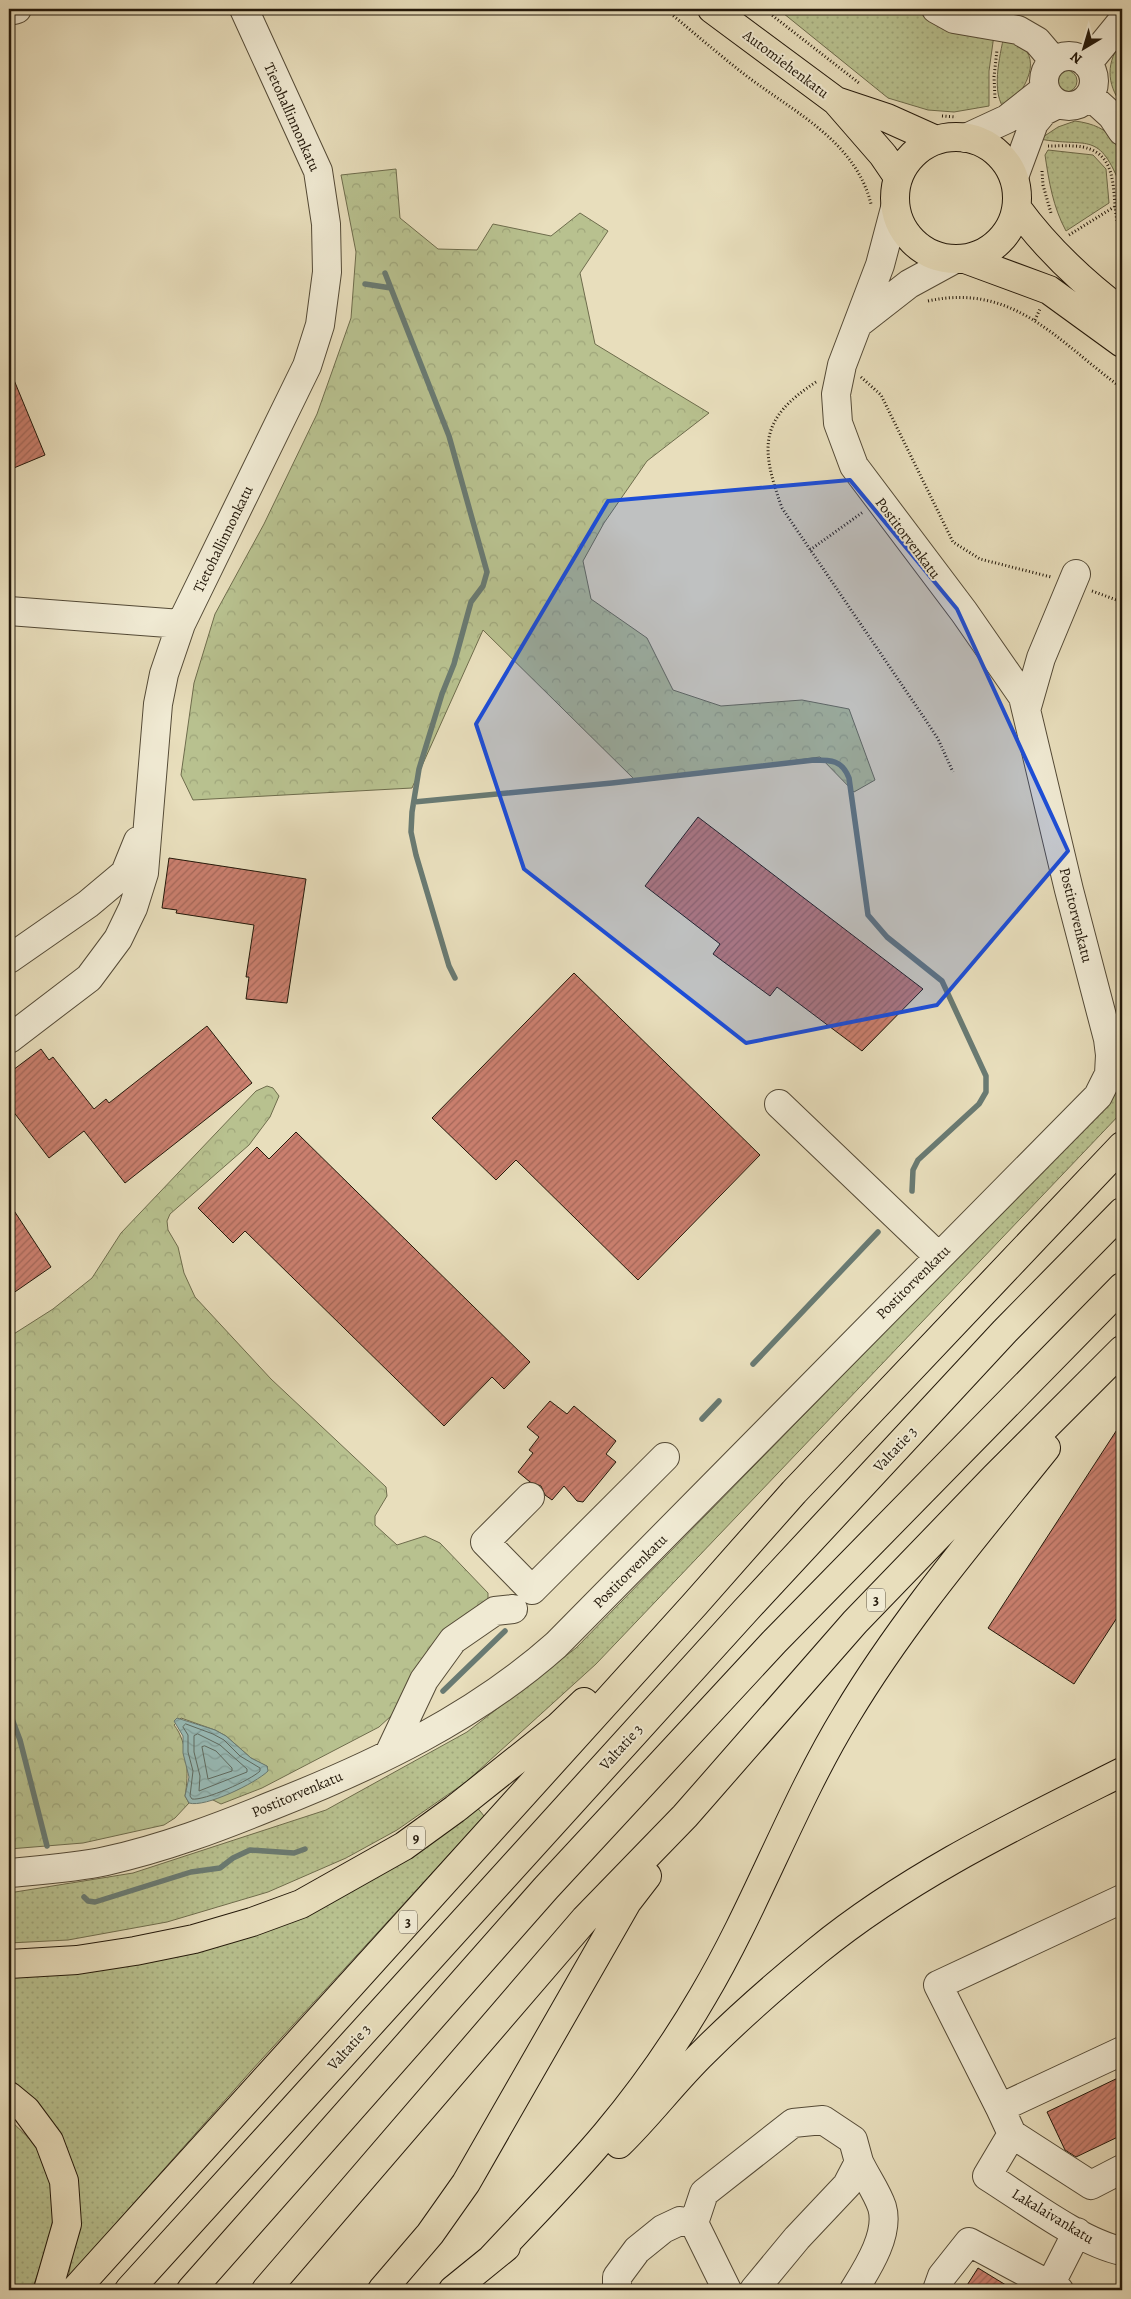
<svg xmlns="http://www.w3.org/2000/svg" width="1131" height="2299" font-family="Alegreya,serif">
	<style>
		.green { fill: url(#green-dots); stroke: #6e6c4c }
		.forest { fill: url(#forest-crowns); stroke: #6e6c4c }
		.water { fill: url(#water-waves); stroke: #697a72 }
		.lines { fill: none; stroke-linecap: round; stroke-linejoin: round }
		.shore { stroke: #5e6a60; stroke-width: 1 }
		.stream { stroke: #697a72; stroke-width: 5.5 }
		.building { fill: url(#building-hatch); stroke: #23180a }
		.minor-casing { stroke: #544a36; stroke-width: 30 }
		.major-casing { stroke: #23180a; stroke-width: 30 }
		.highway-casing { stroke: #23180a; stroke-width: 30 }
		.path { stroke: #23180a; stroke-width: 3; stroke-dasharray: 1 2.5; stroke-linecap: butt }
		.minor { stroke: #f0ead3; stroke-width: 28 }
		.major { stroke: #e8debc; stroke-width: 28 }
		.highway { stroke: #e8debc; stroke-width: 28 }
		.marked { fill: #1d4ed8; fill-opacity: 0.2; stroke: #1d4ed8; stroke-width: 4; stroke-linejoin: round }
		.labels { text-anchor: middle; stroke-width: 4; stroke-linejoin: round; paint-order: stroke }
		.shield { fill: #f0ead3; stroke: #605746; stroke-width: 1 }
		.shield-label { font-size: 14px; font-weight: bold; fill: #23180a }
		.street-label { font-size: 15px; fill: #23180a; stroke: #f0ead3 }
	</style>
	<defs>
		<pattern id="green-dots" width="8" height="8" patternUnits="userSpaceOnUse" patternTransform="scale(1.25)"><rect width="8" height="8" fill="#b8c18f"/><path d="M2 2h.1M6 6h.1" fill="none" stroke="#9ea57a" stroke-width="1.8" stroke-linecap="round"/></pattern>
		<pattern id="forest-crowns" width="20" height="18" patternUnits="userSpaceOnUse" patternTransform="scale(1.25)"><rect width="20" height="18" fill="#b8c18f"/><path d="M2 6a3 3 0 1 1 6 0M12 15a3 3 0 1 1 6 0" fill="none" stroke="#9ea57a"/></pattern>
		<pattern id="water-waves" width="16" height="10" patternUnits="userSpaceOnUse" patternTransform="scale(1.25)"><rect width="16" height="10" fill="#98bbb7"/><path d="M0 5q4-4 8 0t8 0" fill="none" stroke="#83a09c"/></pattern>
		<pattern id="building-hatch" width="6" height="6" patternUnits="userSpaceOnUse" patternTransform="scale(1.25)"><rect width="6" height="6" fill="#ca7f6e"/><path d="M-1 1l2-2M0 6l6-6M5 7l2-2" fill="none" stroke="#a46759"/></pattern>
	</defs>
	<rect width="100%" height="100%" fill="#e8debc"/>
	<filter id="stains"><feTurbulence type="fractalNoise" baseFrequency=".004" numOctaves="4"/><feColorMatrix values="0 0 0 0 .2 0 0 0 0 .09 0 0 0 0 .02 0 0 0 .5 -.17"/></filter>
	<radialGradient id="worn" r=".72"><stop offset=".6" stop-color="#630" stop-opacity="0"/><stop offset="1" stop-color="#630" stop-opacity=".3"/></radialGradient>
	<path class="green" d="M 778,9 L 927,9 L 994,35 L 989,71 L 989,106 L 954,112 L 928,110 L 888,98 Z
		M 1004,35 C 1010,39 1018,43 1024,48 C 1042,67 1018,97 1006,111 C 990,94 1000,56 1004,35 Z
		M 1122,41 L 1122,105 C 1106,83 1106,62 1122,41 Z
		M1055 81a11 11 0 1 1 22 0a11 11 0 1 1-22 0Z
		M 1075,121 C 1113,126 1124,145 1119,182 C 1098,130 1086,148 1040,139 L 1058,127 Z
		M 1048,150 L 1093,155 L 1106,169 L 1109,203 L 1066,231 C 1053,207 1049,182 1045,155 Z
		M 1122,1085 L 1122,1112 L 596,1664 L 466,1782 L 397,1830 L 346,1858 L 268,1892 L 167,1922 L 68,1940 L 9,1943 L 9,1893 L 133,1873 L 326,1810 L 467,1732 L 576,1648 L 1103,1109 Z
		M 476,1806 L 484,1816 L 251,2071 L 117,2222 L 67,2283 L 78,2227 L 33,2102 L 9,2082 L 9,1973 L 237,1935 Z
		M 9,2119 L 35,2144 L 54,2181 L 52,2233 L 32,2290 L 9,2290 Z"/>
	<path class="forest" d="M 396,169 L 400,218 L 438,249 L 477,250 L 493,224 L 551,236 L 580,213 L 608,231 L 580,273 L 595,344 L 709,413 L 647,461 L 604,523 L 583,561 L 591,599 L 647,638 L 673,690 L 721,706 L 802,700 L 849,709 L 875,780 L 854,792 L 820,757 L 637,782 L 483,630 L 412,788 L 193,800 L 181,775 L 194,683 L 215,614 L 264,524 L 317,414 L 351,318 L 356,252 L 341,175 Z
		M 267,1086 L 273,1088 L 279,1096 L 270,1117 L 249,1145 L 170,1214 L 167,1221 L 168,1230 L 178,1247 L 184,1273 L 195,1297 L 271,1379 L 386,1487 L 387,1496 L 375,1516 L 375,1525 L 397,1545 L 425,1536 L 440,1543 L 488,1593 L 488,1599 L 391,1716 L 379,1727 L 262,1788 L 221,1804 L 211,1799 L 238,1789 L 268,1767 L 251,1758 L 226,1736 L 215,1730 L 181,1718 L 174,1725 C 188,1742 189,1775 185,1796 L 189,1803 L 175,1818 L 164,1825 L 83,1843 L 9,1849 L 9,1337 L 53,1309 L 92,1278 L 121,1233 L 256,1091 Z"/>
	<path class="water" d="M 177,1718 L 215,1730 L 226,1736 L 251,1758 L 267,1766 L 268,1771 C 256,1783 205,1808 189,1803 L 185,1796 L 189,1777 L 183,1753 L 183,1736 L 174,1721 Z"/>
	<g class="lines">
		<path class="shore" d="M 186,1724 L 213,1734 L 224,1740 L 240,1756 L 260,1768 L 260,1771 C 251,1780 204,1801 192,1799 L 190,1796 L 193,1771 L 188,1752 L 188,1735 L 183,1727 Z
			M 198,1734 L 220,1745 L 247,1769 L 247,1772 L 199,1791 L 200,1776 L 194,1752 L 194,1736 Z
			M 205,1746 L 216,1751 L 232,1768 L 232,1771 L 208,1779 L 202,1747 Z"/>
		<path class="stream" d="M 385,273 L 449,436 L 487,572 L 483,586 L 471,602 L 454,664 L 442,694 L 419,769 L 412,812 L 411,832 L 416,855 L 449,966 L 455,978
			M 365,284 L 391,288
			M 414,802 L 612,783 L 814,760 C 831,760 842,760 849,778 L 868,915 L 887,937 L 942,981 L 986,1076 L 986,1092 L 979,1104 L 918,1160 L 913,1170 L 912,1191
			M 753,1364 L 878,1232
			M 702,1419 L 719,1401
			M 443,1691 L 505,1631
			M 9,1711 L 20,1740 L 47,1846
			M 84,1897 L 88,1901 L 95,1902 L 191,1872 L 220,1868 L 233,1858 L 250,1850 L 294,1853 L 305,1849"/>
	</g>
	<path class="building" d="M 9,368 L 45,455 L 9,470 Z
		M 698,817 L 923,989 L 862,1051 L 777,987 L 770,996 L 713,954 L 720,944 L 645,886 Z
		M 169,858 L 306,879 L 287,1003 L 246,999 L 249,977 L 246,977 L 254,925 L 176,913 L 177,910 L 162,908 Z
		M 574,973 L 760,1155 L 638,1280 L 516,1160 L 496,1180 L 432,1118 Z
		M 207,1026 L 252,1083 L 125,1183 L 84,1131 L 49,1158 L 9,1106 L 9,1073 L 41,1049 L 49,1060 L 53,1057 L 94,1109 L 106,1099 L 109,1103 Z
		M 296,1132 L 530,1362 L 504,1389 L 492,1377 L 444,1426 L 245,1231 L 233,1243 L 198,1208 L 257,1147 L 269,1159 Z
		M 9,1203 L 51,1267 L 9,1296 Z
		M 550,1401 L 567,1414 L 574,1406 L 616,1441 L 606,1454 L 616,1462 L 583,1502 L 577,1501 L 564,1486 L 552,1500 L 545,1495 L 541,1486 L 530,1482 L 518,1472 L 533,1453 L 529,1450 L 539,1437 L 527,1427 Z
		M 1122,1422 L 1122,1610 L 1074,1684 L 988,1628 Z
		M 1122,2076 L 1122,2135 L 1076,2157 L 1065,2150 L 1047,2112 Z
		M 978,2268 L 1014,2290 L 964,2290 Z"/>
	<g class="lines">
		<defs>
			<path id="minor" d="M 936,9 L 954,19 L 1018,30 L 1037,41 L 1054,61
				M 14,10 L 17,9
				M1044 81a25 25 0 1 1 50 0a25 25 0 1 1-50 0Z
				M 1087,64 L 1122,21
				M 1090,96 L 1112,116 L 1122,131
				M 966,138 L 1007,119 L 1045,89
				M 1014,177 L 1034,123 L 1044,111 L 1058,104
				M 859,323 L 909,284 L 953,260
				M 9,611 L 181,624
				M 1027,707 L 1041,658 L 1076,574
				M 9,959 L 88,904 L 125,873 L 138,841
				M 9,1039 L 89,978 L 118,939 L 133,908 L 144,873 L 158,704 L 164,674 L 181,624 L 307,366 L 320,325 L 327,272 L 326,224 L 318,171 L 244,9
				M 779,1104 L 938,1256
				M 530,1497 L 485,1542 L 532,1590 L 665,1457
				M 389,1754 L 424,1680 L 453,1640 L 495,1611 L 513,1609
				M 9,1873 C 41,1870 74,1868 106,1861 C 164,1848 217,1828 271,1806 C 373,1766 474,1718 556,1645 L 1098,1096 L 1109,1074 L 1110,1055 L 1108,1039 L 1069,890 L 1023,697 L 964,612 L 854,466 L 838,423 L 836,394 L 842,365 L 880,265 L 895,208
				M 1122,2051 L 1000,2108 L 1012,2134 L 987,2176 C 1024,2199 1081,2243 1122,2251
				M 1000,2108 L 938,1985 L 1122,1899
				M 1012,2134 L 1091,2185 L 1122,2169
				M 1050,2285 L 1077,2232
				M 617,2290 L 617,2277 L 637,2250 L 663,2229 L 680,2221 L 694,2223
				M 727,2290 L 694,2223 L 704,2193 L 793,2123 L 823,2120 L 853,2140 L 859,2162 L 847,2185 L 797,2238 L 754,2290
				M 854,2290 C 867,2269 890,2234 882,2207 C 877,2192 866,2177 859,2162
				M 937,2290 L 942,2276 L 969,2242 L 1059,2290"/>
			<path id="major" d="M 712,9 L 836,101 L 883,155 L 898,177
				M 836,101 L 887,118 L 936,140
				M895 198a61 61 0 1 1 122 0a61 61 0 1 1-122 0Z
				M 1017,208 C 1047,249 1081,281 1122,312
				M 965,259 L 1049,290 L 1122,343"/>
			<path id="highway" d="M 9,1964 L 77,1960 L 135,1951 L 194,1939 L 252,1922 L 301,1904 L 404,1846 L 455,1809 L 558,1727 L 584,1702
				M 9,2096 L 26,2110 L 49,2141 L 64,2181 L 67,2224 L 48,2290
				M 619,2144 C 649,2115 674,2081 704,2052 C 739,2017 778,1983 817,1951 C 909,1876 1016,1825 1122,1772
				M 492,2258 C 530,2217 570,2177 606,2134 C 642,2091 675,2044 703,1996 C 757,1905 792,1804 847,1714 C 904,1619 977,1534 1046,1448
				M 75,2290 L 695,1604 L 794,1492 L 1122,1146
				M 129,2290 L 745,1611 L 1005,1331 L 1122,1212
				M 191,2290 L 546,1888 L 774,1642 L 1122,1287
				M 266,2290 L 585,1919 L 685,1816 L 855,1622 L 995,1477 L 1122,1350
				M 382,2290 L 430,2234 L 466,2183 L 627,1902 L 647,1876
				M 453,2290 L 506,2247"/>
		</defs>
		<use href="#minor" class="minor-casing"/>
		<use href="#major" class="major-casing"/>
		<use href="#highway" class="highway-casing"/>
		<path class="path" d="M 665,9 C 692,31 717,53 744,74 C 793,112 855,140 871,204
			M 764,9 L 859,83
			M 39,13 L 50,9
			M 995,98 L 994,77 L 997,50
			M 942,116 L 956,117
			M 1048,146 C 1059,146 1072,145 1083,147 C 1126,156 1107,207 1122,236
			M 1042,171 L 1043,185 L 1051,213
			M 1069,235 L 1114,207
			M 928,301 C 1015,282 1059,343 1122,388
			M 1035,320 L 1040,309
			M 861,377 L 881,395 L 953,542 L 980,559 L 1051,577
			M 816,382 C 759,419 760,447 782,508 L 925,719 L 938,739 L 953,772
			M 810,550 L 863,512
			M 1092,591 L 1122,602"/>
		<use href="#minor" class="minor"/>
		<use href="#major" class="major"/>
		<use href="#highway" class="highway"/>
	</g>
	<path class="marked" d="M 850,480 L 957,609 L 1068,851 L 937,1005 L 746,1043 L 524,869 L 476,724 L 608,501 Z"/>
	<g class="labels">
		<g class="shield">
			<rect x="867" y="1588.5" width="18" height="23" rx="4"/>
			<rect x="407" y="1826.5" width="18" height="23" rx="4"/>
			<rect x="399" y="1910.5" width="18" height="23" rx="4"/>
		</g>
		<g class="shield-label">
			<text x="876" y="1605">3</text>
			<text x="416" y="1843">9</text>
			<text x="408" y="1927">3</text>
		</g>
		<g class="street-label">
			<text transform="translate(786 64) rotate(37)" y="5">Automiehenkatu</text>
			<text transform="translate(292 117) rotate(66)" y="5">Tietohallinnonkatu</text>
			<text transform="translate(908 538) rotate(53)" y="5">Postitorvenkatu</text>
			<text transform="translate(223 539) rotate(-64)" y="5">Tietohallinnonkatu</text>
			<text transform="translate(1076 915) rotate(76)" y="5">Postitorvenkatu</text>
			<text transform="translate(913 1282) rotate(-45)" y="5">Postitorvenkatu</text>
			<text transform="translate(895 1449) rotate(-47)" y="5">Valtatie 3</text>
			<text transform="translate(630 1571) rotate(-45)" y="5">Postitorvenkatu</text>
			<text transform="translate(621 1747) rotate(-48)" y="5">Valtatie 3</text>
			<text transform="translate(297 1794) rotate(-23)" y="5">Postitorvenkatu</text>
			<text transform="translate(349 2047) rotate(-48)" y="5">Valtatie 3</text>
			<text transform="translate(1053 2216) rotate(31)" y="5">Lakalaivankatu</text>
		</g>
	</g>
	<rect width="1131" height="2299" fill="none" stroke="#e8debc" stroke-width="30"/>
	<rect x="10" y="10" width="1111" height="2279" fill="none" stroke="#23180a" stroke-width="2.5"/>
	<rect x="15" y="15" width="1101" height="2269" fill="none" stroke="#23180a"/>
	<g transform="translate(1084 48) rotate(218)" stroke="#f0ead3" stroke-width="4" paint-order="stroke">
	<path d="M0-4L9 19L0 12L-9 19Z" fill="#23180a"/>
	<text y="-8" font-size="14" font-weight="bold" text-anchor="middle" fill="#23180a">N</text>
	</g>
	<rect width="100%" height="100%" filter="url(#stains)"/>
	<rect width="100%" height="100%" fill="url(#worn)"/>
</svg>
